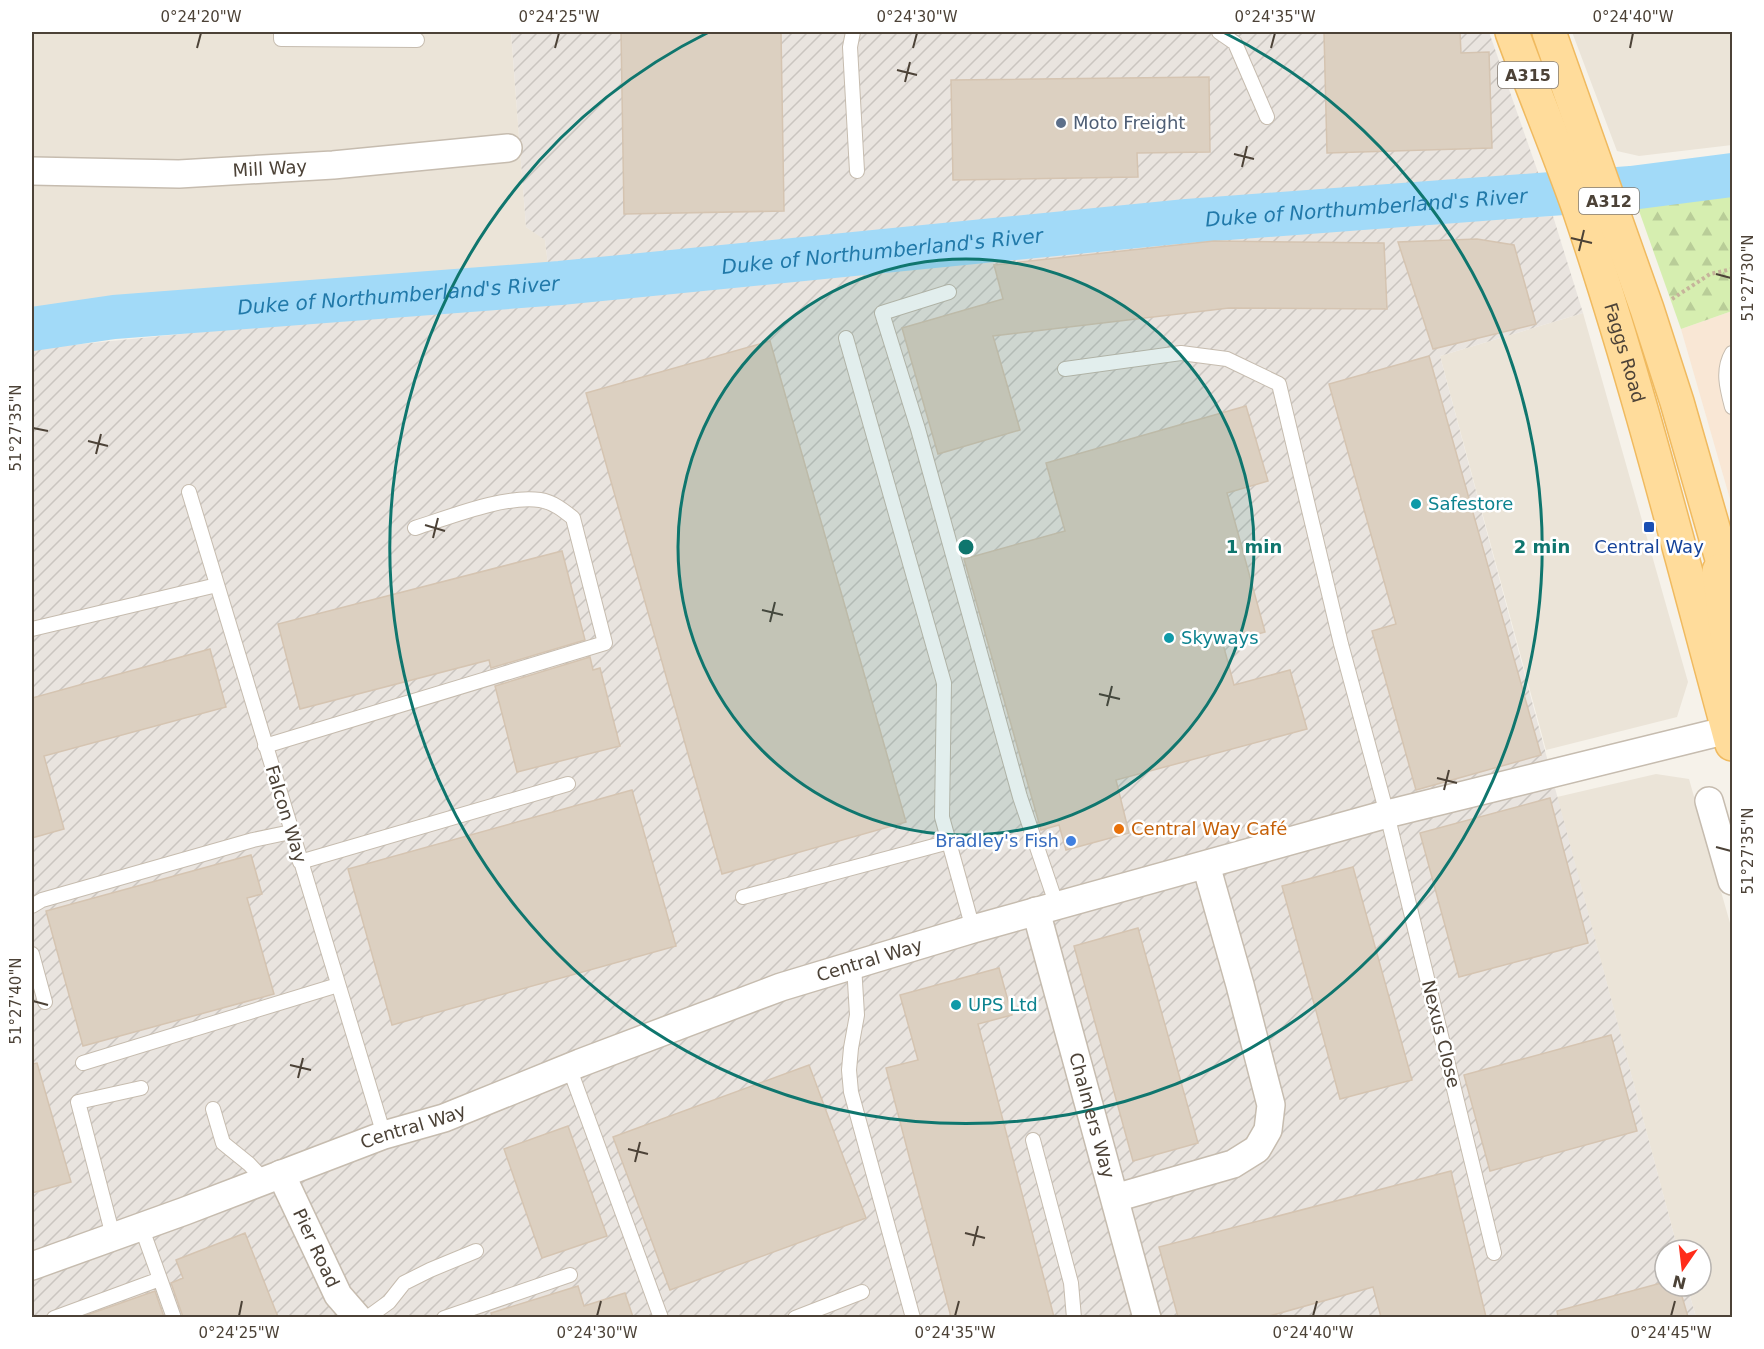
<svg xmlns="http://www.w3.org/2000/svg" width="1764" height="1349" font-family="'DejaVu Sans',sans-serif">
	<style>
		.residential { fill: #ebe4d8 }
		.commercial { fill: #f9e7d5 }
		.industrial { fill: url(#industrial-furrows) }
		.forest { fill: url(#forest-firs) }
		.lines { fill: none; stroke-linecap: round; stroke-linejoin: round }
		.river { stroke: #a2daf8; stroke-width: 44 }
		.building { fill: #dcd0c1; stroke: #d5c4b1; stroke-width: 1.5 }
		.service-casing { stroke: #c6bcaf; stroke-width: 16 }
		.minor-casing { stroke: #c6bcaf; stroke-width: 30 }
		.primary-casing { stroke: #f0ba5f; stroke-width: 36 }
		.path { stroke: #c6b49b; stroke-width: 4; stroke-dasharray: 3 3; stroke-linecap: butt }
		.service { stroke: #fff; stroke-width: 14 }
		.minor { stroke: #fff; stroke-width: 27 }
		.primary { stroke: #ffdc9b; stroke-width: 33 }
		.ticks { fill: none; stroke: #4c4237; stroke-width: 2 }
		.ring { fill: none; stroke: #0f766e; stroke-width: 3 }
		.service-dot { fill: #5c6f8a; stroke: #fff; stroke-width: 2 }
		.culture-dot { fill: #0f9aa8; stroke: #fff; stroke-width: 2 }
		.transit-dot { fill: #1a4fb4; stroke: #fff; stroke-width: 2 }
		.food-dot { fill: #e8710a; stroke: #fff; stroke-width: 2 }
		.shop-dot { fill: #3f7fe0; stroke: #fff; stroke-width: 2 }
		.labels { text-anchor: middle; stroke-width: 5; stroke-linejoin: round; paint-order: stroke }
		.shield { fill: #fff; stroke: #827b73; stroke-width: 1.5 }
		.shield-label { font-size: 16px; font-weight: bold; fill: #4c4237 }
		.service-label { font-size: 18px; fill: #4e5e75; stroke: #fff; text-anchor: start }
		.street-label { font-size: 18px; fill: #4c4237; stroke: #fff }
		.culture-label { font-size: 18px; fill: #0d838f; stroke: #fff; text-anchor: start }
		.transit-label { font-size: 18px; fill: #164399; stroke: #fff }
		.food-label { font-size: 18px; fill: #c56008; stroke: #fff; text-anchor: start }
		.shop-label { font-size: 18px; fill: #366cbe; stroke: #fff; text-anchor: end }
		.water-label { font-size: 20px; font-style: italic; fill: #2179a9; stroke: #fff }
		.centre { fill: #0f766e; stroke: #fff; stroke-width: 3 }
		.ring-label { font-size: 18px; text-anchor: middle; font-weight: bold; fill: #0f766e; stroke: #fff; stroke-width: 5; stroke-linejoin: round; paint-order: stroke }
		.neatline { fill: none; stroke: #4c4237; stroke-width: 2 }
		.ticks-label { font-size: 15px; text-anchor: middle; fill: #4c4237 }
	</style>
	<defs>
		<pattern id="industrial-furrows" width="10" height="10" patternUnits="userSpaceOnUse" patternTransform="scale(1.5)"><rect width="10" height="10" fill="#e9e4df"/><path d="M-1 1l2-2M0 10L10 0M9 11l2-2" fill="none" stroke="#cac5c0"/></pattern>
		<pattern id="forest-firs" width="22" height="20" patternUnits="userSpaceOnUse" patternTransform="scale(1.5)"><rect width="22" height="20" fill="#d6eeb0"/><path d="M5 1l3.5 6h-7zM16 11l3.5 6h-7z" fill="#b9cd98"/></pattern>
	</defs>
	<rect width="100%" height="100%" fill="#f6f2ea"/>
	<path class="residential" d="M 32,32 L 511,32 L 526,227 L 545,239 L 548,265 L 32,314 Z
		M 1572,32 L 1732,32 L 1732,145 L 1639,156 L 1617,151 Z
		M 1583,313 L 1688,682 L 1677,717 L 1546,750 L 1440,356 Z
		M 1656,774 L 1689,779 L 1732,930 L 1732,1317 L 1696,1317 L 1687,1286 L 1701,1286 L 1701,1250 L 1678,1250 L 1557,797 Z"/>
	<path class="commercial" d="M 1732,311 L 1732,506 L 1681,329 Z"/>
	<path class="industrial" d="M 511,32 L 1489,32 L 1540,178 L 548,265 L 545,240 L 526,227 Z
		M 1553,216 L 1583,313 L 1440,356 L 1678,1250 L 1665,1250 L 1665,1286 L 1687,1286 L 1696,1317 L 32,1318 L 32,349 L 1175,234 Z"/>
	<path class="forest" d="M 1732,191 L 1732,311 L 1681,329 L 1638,208 Z"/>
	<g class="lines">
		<path class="river" id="s1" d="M 32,329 L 114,317 L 560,283 L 1187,221 L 1631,188 L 1732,175"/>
	</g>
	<path class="building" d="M 621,32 L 781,32 L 784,211 L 624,214 Z
		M 1324,32 L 1460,32 L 1461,53 L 1489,52 L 1492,148 L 1327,153 Z
		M 1209,77 L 1210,152 L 1137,153 L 1138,177 L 953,180 L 951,80 Z
		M 1477,239 L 1514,245 L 1536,324 L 1433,349 L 1398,242 Z
		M 1214,241 L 1384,243 L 1387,309 L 1229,308 L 993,336 L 1020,430 L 938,454 L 902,328 L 1003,299 L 994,265 Z
		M 770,341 L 906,822 L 722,874 L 586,393 Z
		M 1429,356 L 1541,755 L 1416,790 L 1372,631 L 1396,624 L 1329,384 Z
		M 1246,406 L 1268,481 L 1227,493 L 1265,632 L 1223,644 L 1234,685 L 1290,670 L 1307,729 L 1116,780 L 1129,833 L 1066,850 L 1059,825 L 1041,830 L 964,559 L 1065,531 L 1046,463 Z
		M 562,551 L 585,640 L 491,668 L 489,660 L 300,709 L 278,624 Z
		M 210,649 L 226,707 L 44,756 L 64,829 L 32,838 L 32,698 Z
		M 590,657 L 593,670 L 600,668 L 620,746 L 517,772 L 495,686 Z
		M 632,790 L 676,946 L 392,1025 L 348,869 Z
		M 1550,798 L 1588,943 L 1459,977 L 1420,833 Z
		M 251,855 L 262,894 L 247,898 L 274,994 L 83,1046 L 46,911 Z
		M 1353,867 L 1412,1080 L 1340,1099 L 1282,886 Z
		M 1138,928 L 1198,1143 L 1133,1161 L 1074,946 Z
		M 999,968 L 1012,1015 L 978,1024 L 1054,1317 L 951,1317 L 886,1068 L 918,1060 L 900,995 Z
		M 1611,1035 L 1637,1131 L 1490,1171 L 1464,1075 Z
		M 37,1063 L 71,1182 L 32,1193 L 32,1064 Z
		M 809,1065 L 866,1218 L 670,1290 L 613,1137 Z
		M 568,1126 L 607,1236 L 542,1258 L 504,1149 Z
		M 1451,1171 L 1486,1317 L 1381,1317 L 1373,1287 L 1266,1317 L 1178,1317 L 1159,1247 Z
		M 245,1233 L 278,1317 L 183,1317 L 171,1283 L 183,1278 L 176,1260 Z
		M 1665,1282 L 1665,1286 L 1679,1286 L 1688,1317 L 1558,1317 L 1557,1311 Z
		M 578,1286 L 584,1306 L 625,1293 L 633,1317 L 492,1317 L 491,1313 Z
		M 155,1291 L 164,1317 L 81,1317 Z"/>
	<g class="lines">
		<defs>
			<path id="service" d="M 281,32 L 281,39 L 417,40
				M 853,32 L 850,47 L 857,171
				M 1219,32 L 1235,43 L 1267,117
				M 949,292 L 882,313 L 918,429 L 1020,797 L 1057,906
				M 846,338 L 944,683 L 942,817 L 973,929
				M 1732,353 C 1722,370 1727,388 1732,407
				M 1065,369 L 1181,353 L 1227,359 L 1279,384 L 1341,644 L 1387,814 L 1494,1253
				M 189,492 L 384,1135
				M 32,629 L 217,585
				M 265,746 L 605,643 L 573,518 C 563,510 553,502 540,500 C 504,495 450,517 415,528
				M 300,862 L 568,784
				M 743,897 L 949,842
				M 32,906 L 42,900 L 253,840 L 291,832
				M 32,954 L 45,1002
				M 854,965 L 857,1015 L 851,1048 L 849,1070 L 851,1092 L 913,1318
				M 83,1063 L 338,985
				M 569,1067 L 661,1318
				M 213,1109 L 223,1143 L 249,1164 L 265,1181
				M 1033,1140 L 1071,1283 L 1074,1318
				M 141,1226 L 174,1318
				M 113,1236 L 78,1102 L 141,1088
				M 54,1318 L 160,1279
				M 367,1318 L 389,1302 L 404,1283 L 430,1270 L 476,1251
				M 444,1318 L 570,1275
				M 795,1318 L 862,1292"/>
			<g id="minor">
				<path id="s2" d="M 32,171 L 179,174 L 333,165 L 508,148"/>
				<path d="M 1709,801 L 1732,881"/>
				<path id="s3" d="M 1036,911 L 1147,1318"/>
				<path id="s4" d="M 281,1174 L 338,1295 L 358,1318"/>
				<path d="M 1115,1198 L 1233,1164 L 1257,1149 L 1268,1130 L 1271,1105 L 1240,985 L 1206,865"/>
				<path id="s5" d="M 32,1266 L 185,1211 L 384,1135 L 444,1118 L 580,1063 L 781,987 L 973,929 L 1387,814 L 1732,729"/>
			</g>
			<g id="primary">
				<path id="s6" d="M 1512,32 C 1533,90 1557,147 1578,206 C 1638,382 1683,564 1732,744"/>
				<path d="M 1549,32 L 1647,309 L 1677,402 L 1732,594"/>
				<path d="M 1719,571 L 1726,628 L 1732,657"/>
			</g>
		</defs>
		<use href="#service" class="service-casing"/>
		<use href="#minor" class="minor-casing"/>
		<use href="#primary" class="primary-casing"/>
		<path class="path" d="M 1672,299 L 1710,274 L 1732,269"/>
		<use href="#service" class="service"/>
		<use href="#minor" class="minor"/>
		<use href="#primary" class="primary"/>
	</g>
	<path class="ticks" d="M 197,48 L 201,33M 555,48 L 559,33M 913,48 L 917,33M 1271,48 L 1275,33M 1630,48 L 1633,33M 897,70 L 917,75M 905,82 L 910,62M 1234,154 L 1254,159M 1242,167 L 1247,146M 1571,238 L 1592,243M 1579,251 L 1584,230M 1716,274 L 1731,278M 33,428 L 48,431M 88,441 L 108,446M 96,454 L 101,434M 425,525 L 445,531M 433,538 L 438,518M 762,610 L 783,615M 770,622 L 775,602M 1099,694 L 1120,699M 1107,706 L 1112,686M 1437,778 L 1457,783M 1444,790 L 1449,770M 1716,847 L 1731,851M 33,1001 L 48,1005M 290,1065 L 311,1070M 298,1078 L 303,1058M 628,1149 L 648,1154M 635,1162 L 640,1142M 965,1233 L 985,1238M 973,1246 L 978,1226M 239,1316 L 242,1301M 597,1316 L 601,1301M 955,1316 L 959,1301M 1313,1316 L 1317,1301M 1671,1316 L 1675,1301"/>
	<circle cx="966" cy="547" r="288" fill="#0f766e" fill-opacity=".12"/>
	<g class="ring">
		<circle cx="966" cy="547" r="288"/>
		<path d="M1223 32A576 576 0 1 1 709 32"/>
	</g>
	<circle class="service-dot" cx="1061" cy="123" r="6"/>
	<g class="culture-dot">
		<circle cx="1416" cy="504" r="6"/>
		<circle cx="1169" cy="638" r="6"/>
		<circle cx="956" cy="1005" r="6"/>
	</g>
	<rect class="transit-dot" x="1643" y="521" width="12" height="12" rx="3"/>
	<circle class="food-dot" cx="1119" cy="829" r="6"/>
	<circle class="shop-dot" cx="1071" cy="841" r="6"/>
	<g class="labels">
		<g class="shield">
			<rect x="1498" y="62" width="60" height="26" rx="4.5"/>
			<rect x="1579" y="188" width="60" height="26" rx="4.5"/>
		</g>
		<g class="shield-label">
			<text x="1528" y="81">A315</text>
			<text x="1609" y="207">A312</text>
		</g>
		<g class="service-label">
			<text x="1073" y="129">Moto Freight</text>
		</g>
		<g class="street-label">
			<text dy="6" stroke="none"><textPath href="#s2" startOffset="238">Mill Way</textPath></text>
			<text dy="6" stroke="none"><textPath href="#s6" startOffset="340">Faggs Road</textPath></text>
			<text transform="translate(286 814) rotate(73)" y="6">Falcon Way</text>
			<text dy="6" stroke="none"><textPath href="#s5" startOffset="892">Central Way</textPath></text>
			<text transform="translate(1441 1034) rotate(76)" y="6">Nexus Close</text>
			<text dy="6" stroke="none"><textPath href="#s3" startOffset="212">Chalmers Way</textPath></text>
			<text dy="6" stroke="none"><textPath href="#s5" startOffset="406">Central Way</textPath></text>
			<text dy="6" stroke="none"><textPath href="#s4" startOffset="82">Pier Road</textPath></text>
		</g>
		<g class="culture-label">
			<text x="1428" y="510">Safestore</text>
			<text x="1181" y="644">Skyways</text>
			<text x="968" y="1011">UPS Ltd</text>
		</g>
		<g class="transit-label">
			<text x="1649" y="553">Central Way</text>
		</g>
		<g class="food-label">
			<text x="1131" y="835">Central Way Café</text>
		</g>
		<g class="shop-label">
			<text x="1059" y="847">Bradley's Fish</text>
		</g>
		<g class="water-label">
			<text dy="7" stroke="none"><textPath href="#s1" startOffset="1340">Duke of Northumberland's River</textPath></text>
			<text dy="7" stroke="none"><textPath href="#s1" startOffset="854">Duke of Northumberland's River</textPath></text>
			<text dy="7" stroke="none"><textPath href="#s1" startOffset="368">Duke of Northumberland's River</textPath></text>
		</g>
	</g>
	<circle cx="966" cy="547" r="9" class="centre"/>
	<g class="ring-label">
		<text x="1254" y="553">1 min</text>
		<text x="1542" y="553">2 min</text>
	</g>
	<rect width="1764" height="1349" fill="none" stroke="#ffffff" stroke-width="66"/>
	<g transform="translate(1683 1268) rotate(194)"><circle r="28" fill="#ffffff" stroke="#b7b3af" stroke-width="1.5"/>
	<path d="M0-4.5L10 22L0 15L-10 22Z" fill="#ff2c19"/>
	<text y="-9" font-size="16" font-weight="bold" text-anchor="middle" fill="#4c4237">N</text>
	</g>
	<rect x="33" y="33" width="1698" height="1283" class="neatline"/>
	<g class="ticks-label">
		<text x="201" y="22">0°24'20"W</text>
		<text x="559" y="22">0°24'25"W</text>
		<text x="917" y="22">0°24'30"W</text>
		<text x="1275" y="22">0°24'35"W</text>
		<text x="1633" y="22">0°24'40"W</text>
		<text transform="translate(1748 278) rotate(-90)" y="5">51°27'30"N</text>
		<text transform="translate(16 428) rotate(-90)" y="5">51°27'35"N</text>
		<text transform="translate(1748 851) rotate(-90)" y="5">51°27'35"N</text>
		<text transform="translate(16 1001) rotate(-90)" y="5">51°27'40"N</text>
		<text x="239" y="1338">0°24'25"W</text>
		<text x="597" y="1338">0°24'30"W</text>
		<text x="955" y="1338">0°24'35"W</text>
		<text x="1313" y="1338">0°24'40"W</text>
		<text x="1671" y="1338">0°24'45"W</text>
	</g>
</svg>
